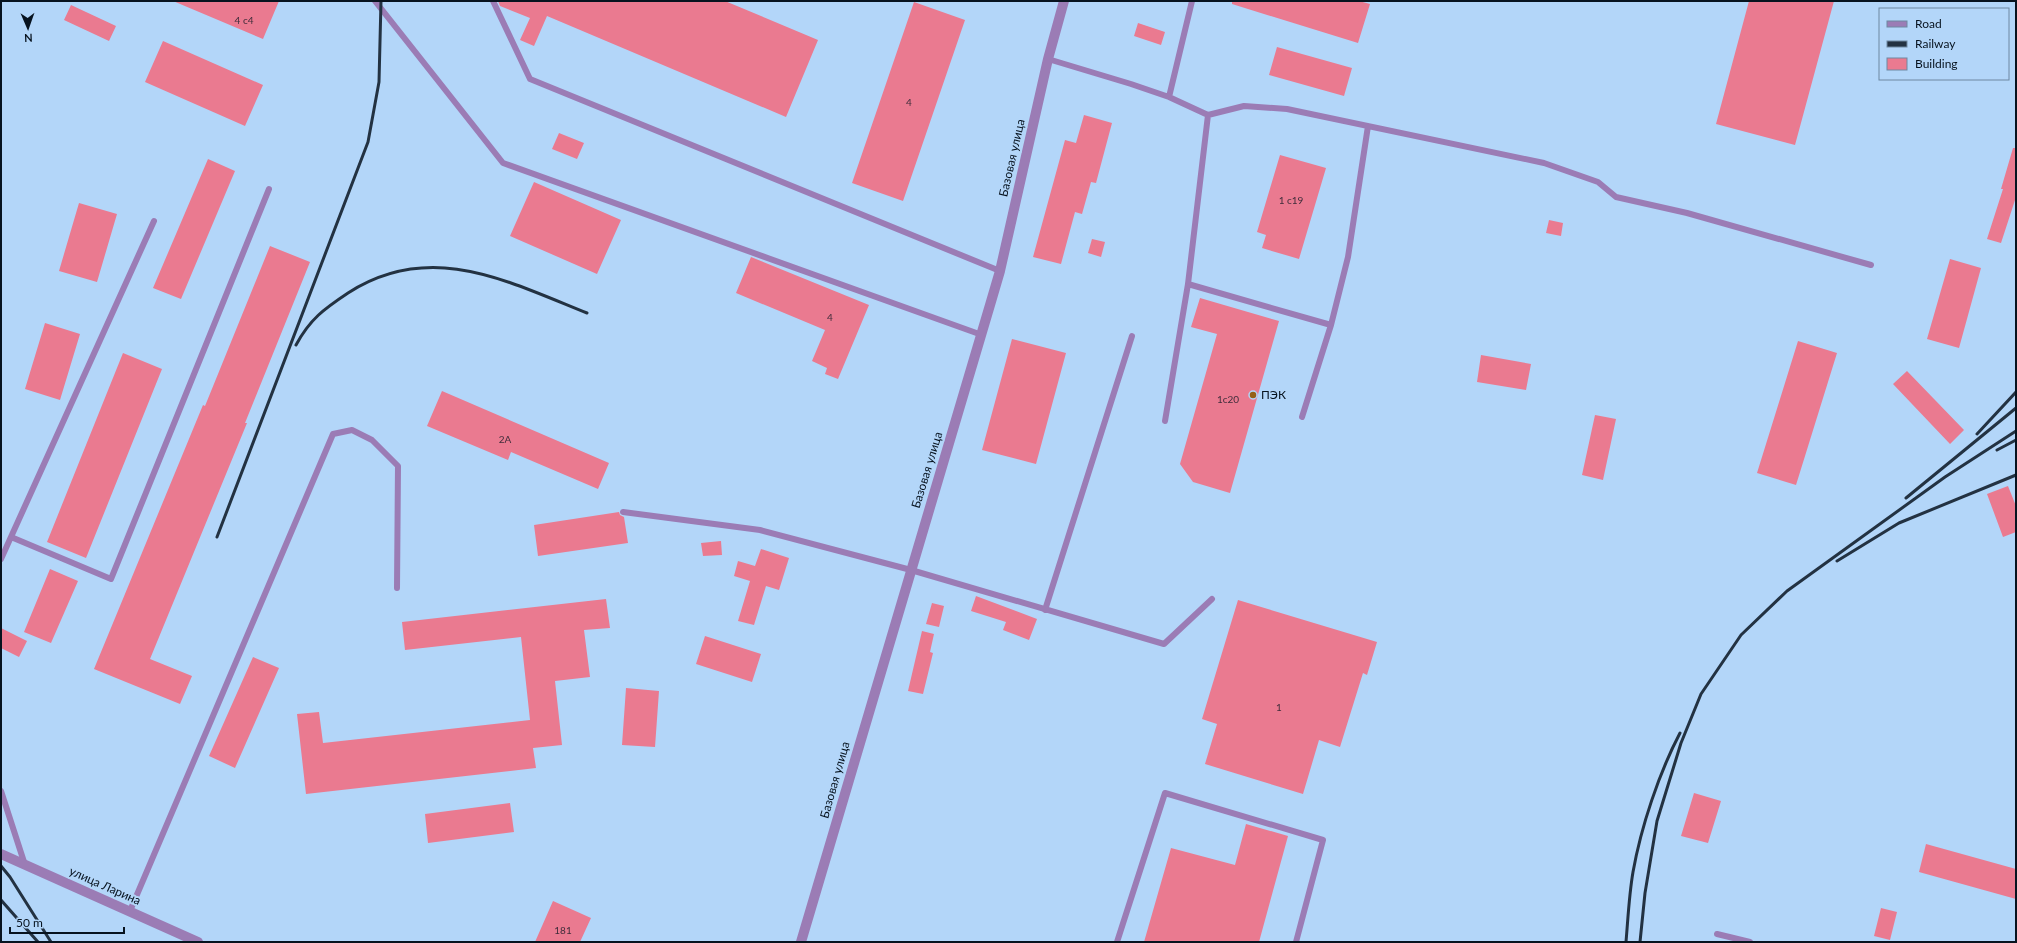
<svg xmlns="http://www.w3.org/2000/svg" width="2017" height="943" font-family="Lato,sans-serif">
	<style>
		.building { fill: #ea7a90 }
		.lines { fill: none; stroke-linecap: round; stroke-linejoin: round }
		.service { stroke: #9b7cb5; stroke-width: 6 }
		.tertiary { stroke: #9b7cb5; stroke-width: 10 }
		.rail { stroke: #233242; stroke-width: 3 }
		.poi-dot { fill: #956015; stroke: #b3d6f9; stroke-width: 1.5 }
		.labels { text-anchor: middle; stroke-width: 4; stroke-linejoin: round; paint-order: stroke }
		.number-label { font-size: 10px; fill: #402d3b }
		.street-label { font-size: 12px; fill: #07131f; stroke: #b3d6f9 }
		.poi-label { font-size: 12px; fill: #07131f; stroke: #b3d6f9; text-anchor: start }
	</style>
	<rect width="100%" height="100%" fill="#b3d6f9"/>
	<path class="building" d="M 173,1 L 279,1 L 263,39 Z
		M 498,1 L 725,1 L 818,40 L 786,117 L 547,16 L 534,46 L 520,40 L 530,18 L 500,6 Z
		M 1232,1 L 1359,1 L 1370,4 L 1358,43 L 1232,4 Z
		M 1749,1 L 1834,1 L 1795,145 L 1716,124 Z
		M 914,2 L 965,20 L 903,201 L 852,183 Z
		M 71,5 L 116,26 L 109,41 L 64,20 Z
		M 1138,23 L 1165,32 L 1161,45 L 1134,36 Z
		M 163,41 L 263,85 L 245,126 L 145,82 Z
		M 1277,47 L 1352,68 L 1344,96 L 1269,75 Z
		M 1084,115 L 1112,123 L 1096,183 L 1091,182 L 1082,214 L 1075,212 L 1061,264 L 1033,257 L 1065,140 L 1076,143 Z
		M 559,133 L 584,143 L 577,159 L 552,149 Z
		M 2013,148 L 2016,148 L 2016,197 L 2001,243 L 1987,239 L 2003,189 L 2001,189 Z
		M 1280,155 L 1326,168 L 1299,259 L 1262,248 L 1266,235 L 1257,232 Z
		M 208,159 L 235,171 L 181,299 L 153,288 Z
		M 534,182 L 621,220 L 597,274 L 510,236 Z
		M 79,203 L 117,214 L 97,282 L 59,271 Z
		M 1549,220 L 1563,223 L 1561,236 L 1546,233 Z
		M 1092,239 L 1105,242 L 1101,257 L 1088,253 Z
		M 270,246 L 310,262 L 245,423 L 247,423 L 150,659 L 192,676 L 180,704 L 94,669 L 203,405 L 205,406 Z
		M 751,257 L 869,305 L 838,379 L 825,374 L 827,368 L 812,361 L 825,330 L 736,293 Z
		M 1950,259 L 1981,268 L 1959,348 L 1927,339 Z
		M 1200,298 L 1279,321 L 1230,493 L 1193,482 L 1180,464 L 1217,334 L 1191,327 Z
		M 45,323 L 80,334 L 60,400 L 25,389 Z
		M 1012,339 L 1066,353 L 1036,464 L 982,450 Z
		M 1798,341 L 1837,353 L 1796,485 L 1757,473 Z
		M 123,353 L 162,369 L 86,558 L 47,542 Z
		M 1481,355 L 1531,364 L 1526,390 L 1477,382 Z
		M 1907,371 L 1964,430 L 1950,444 L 1893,384 Z
		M 442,391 L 609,463 L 598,489 L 511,452 L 508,460 L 427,426 Z
		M 1595,415 L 1616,419 L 1603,480 L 1582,475 Z
		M 2008,486 L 2016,506 L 2016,532 L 2003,537 L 1987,494 Z
		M 619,512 L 620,515 L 624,517 L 628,543 L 538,556 L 534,525 Z
		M 721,541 L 722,555 L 703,556 L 701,543 Z
		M 761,549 L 789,558 L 779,590 L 766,586 L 754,625 L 738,621 L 750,581 L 734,576 L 738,561 L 755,566 Z
		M 50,569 L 78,581 L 51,643 L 24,632 Z
		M 976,596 L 1037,619 L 1029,640 L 1003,630 L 1006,622 L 971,611 Z
		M 606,599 L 610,628 L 584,630 L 590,677 L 555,681 L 562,745 L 533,748 L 536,768 L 306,794 L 297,714 L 319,712 L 323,743 L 530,720 L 521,637 L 405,650 L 402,622 Z
		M 1238,600 L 1377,642 L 1367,675 L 1363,673 L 1340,747 L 1319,740 L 1303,794 L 1205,764 L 1217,724 L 1202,719 Z
		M 932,603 L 944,606 L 939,627 L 926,624 Z
		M 1,628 L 27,641 L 19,657 L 1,648 Z
		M 922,631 L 934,634 L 930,652 L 933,653 L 923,694 L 908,691 Z
		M 705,636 L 761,654 L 752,682 L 696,664 Z
		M 253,657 L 279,668 L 235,768 L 209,756 Z
		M 626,688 L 659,691 L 655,747 L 622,745 Z
		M 1694,793 L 1721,801 L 1708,843 L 1681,836 Z
		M 510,803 L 514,832 L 428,843 L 425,814 Z
		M 1246,824 L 1288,836 L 1259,942 L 1144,942 L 1171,848 L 1235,865 Z
		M 1926,844 L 2016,869 L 2016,899 L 1919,872 Z
		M 553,901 L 591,918 L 580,942 L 535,942 Z
		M 1881,908 L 1897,912 L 1890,940 L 1874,936 Z"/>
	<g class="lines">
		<path class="service" d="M 375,1 L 503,163 L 982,335
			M 493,1 L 530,79 L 1000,271
			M 1048,59 L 1131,84 L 1169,97 L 1208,115 L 1244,106 L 1287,109 L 1544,163 L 1598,182 L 1616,197 L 1687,213 L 1871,265
			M 1169,97 L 1192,1
			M 1188,284 L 1331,325
			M 1302,417 L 1331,325 L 1348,257 L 1368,126
			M 1165,421 L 1188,284 L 1208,115
			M 623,512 L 760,530 L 911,570 L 1164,644 L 1212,599
			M 11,537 L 111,579 L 269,189
			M 1,559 L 154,221
			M 1045,610 L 1132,336
			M 1,791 L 25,865
			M 130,911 L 333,434 L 352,430 L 372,440 L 398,466 L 397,588
			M 1717,934 L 1750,942
			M 1117,942 L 1165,793 L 1323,840 L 1296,942"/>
		<path class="tertiary" d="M 1,854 L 198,942
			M 801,942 L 990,305 L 1000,271 L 1048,59 L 1064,1"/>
		<path class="rail" d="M 296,345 C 310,319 324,309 348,293 C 430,240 507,281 587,313
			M 1977,434 L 2016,392
			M 1997,450 L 2016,440
			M 1906,498 L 2016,408
			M 217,537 L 368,142 L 379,82 L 381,1
			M 1837,561 L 1899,523 L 2016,475
			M 1,866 L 10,877 L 51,942
			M 1,900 L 38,942
			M 1626,942 C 1628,919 1629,895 1633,872 C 1641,827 1659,773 1680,733
			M 1640,942 L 1645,893 L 1657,821 L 1681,743 L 1701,694 L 1741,635 L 1787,591 L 1945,477 L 2016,431"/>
	</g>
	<circle class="poi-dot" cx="1253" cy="395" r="4"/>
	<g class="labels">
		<g class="number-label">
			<text x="244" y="24">4 с4</text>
			<text x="909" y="106">4</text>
			<text x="1291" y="204">1 с19</text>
			<text x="830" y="321">4</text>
			<text x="1228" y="403">1с20</text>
			<text x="505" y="443">2А</text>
			<text x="1279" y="711">1</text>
			<text x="563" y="934">181</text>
		</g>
		<g class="street-label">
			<text transform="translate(1012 158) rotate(-77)" y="4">Базовая улица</text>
			<text transform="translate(927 470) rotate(-73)" y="4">Базовая улица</text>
			<text transform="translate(835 780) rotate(-74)" y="4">Базовая улица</text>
			<text transform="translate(105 886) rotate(24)" y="4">улица Ларина</text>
		</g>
		<g class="poi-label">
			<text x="1261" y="399">ПЭК</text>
		</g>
	</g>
	<rect width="2017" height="943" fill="none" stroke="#07131f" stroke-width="4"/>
	<rect x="1879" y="8" width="130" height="72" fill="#b3d6f9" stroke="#6e88a2"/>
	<rect x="1887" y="21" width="20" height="6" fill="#9b7cb5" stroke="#6e88a2"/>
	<text x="1915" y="28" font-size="12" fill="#07131f">Road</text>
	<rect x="1887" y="41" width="20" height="6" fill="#233242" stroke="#6e88a2"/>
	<text x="1915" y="48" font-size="12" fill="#07131f">Railway</text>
	<rect x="1887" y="58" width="20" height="12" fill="#ea7a90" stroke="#6e88a2"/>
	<text x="1915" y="68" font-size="12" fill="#07131f">Building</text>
	<g transform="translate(28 28) rotate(178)" stroke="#b3d6f9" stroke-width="3" paint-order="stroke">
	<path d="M0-3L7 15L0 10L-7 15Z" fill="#07131f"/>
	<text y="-6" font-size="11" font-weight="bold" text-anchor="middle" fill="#07131f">N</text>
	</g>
	<path d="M10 927v6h114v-6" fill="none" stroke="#07131f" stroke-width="2"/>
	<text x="16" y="927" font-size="12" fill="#07131f" stroke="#b3d6f9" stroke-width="3" paint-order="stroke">50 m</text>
</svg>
